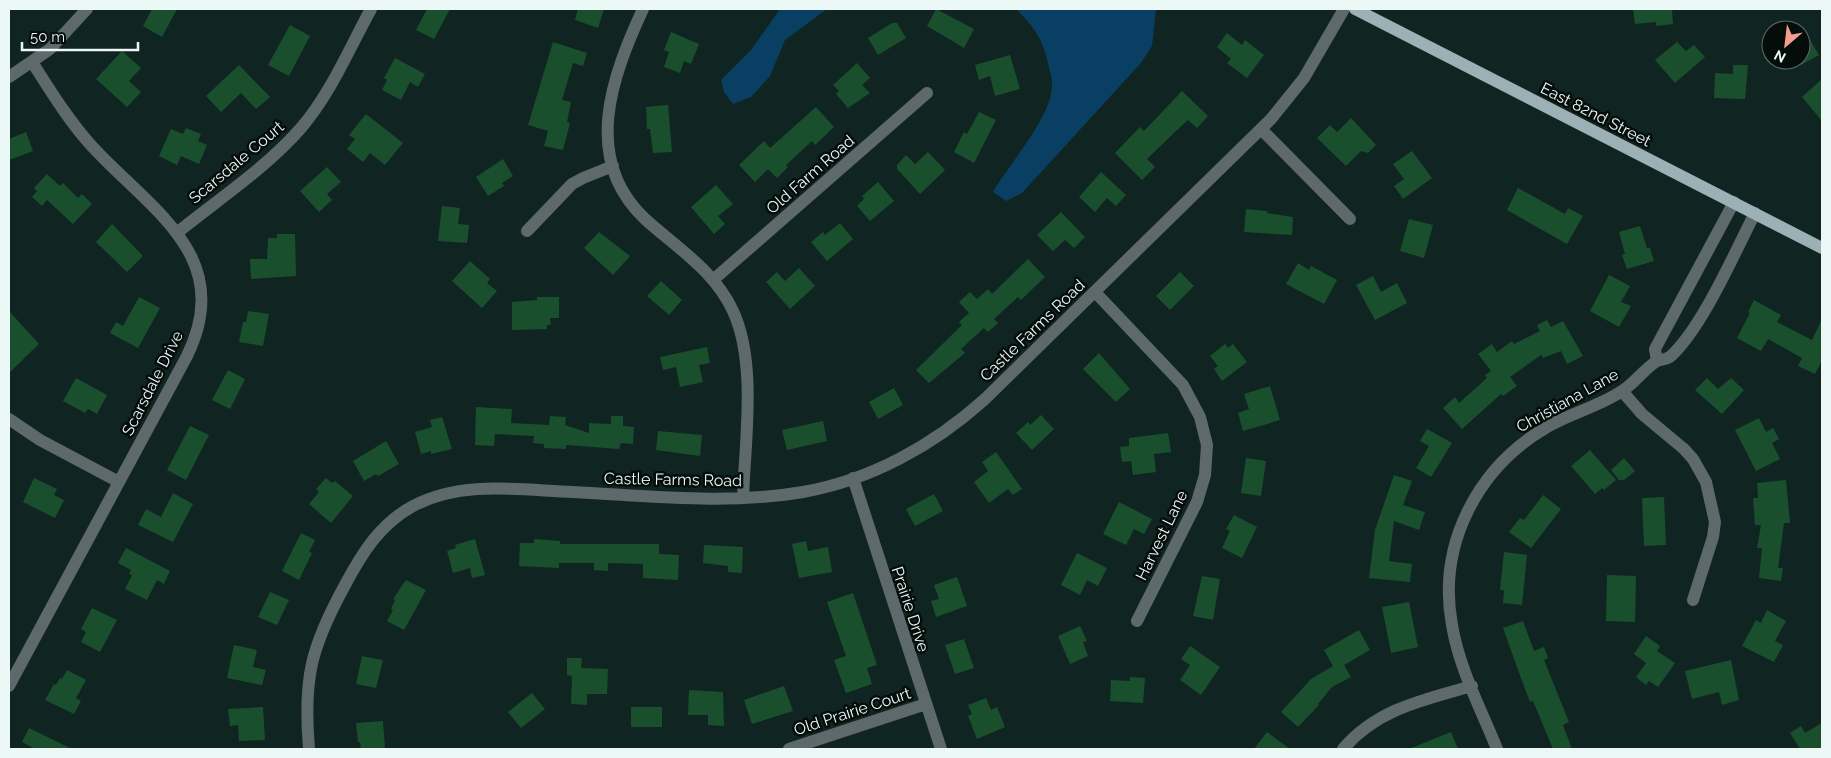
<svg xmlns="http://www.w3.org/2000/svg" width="1831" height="758" font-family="Raleway,sans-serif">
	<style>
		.water { fill: #083f62 }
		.building { fill: #194f2d }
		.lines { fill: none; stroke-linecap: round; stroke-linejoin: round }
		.minor { stroke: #5e696b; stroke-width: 12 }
		.primary { stroke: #9cb1b6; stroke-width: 12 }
		.labels { text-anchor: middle; stroke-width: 5; stroke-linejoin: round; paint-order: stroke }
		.street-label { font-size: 16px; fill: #ebf8f6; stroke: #050d0b }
	</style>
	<rect width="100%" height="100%" fill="#102522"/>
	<path class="water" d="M 780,9 L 827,9 L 785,40 L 770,76 L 751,97 L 733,104 L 724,92 L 721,80 L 751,50 Z
		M 1016,9 L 1156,9 L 1152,46 L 1141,63 L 1022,193 L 1006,201 L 993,192 C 1009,163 1054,116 1052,82 C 1052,76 1049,69 1048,63 C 1043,40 1033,25 1016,9 Z"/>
	<path class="building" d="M 152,9 L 177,9 L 162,37 L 143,26 Z
		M 427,9 L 450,9 L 434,39 L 416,30 Z
		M 578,9 L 604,9 L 598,28 L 575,20 Z
		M 936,9 L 974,29 L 964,48 L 927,26 Z
		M 1633,9 L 1672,10 L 1673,24 L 1656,26 L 1656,22 L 1635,24 Z
		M 892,23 L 897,23 L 906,38 L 878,55 L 868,38 Z
		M 290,25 L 310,36 L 289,76 L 268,65 Z
		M 671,32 L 699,44 L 691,64 L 684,61 L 680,73 L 664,67 L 669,52 L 664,50 Z
		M 1227,33 L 1242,45 L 1245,40 L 1264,55 L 1247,78 L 1227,63 L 1231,59 L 1217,47 Z
		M 1810,40 L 1819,55 L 1801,65 L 1801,45 Z
		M 553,42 L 587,53 L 583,66 L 573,63 L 562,100 L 571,102 L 567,122 L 570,123 L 563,150 L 544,146 L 548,131 L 528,125 Z
		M 1677,42 L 1686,51 L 1694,45 L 1705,57 L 1675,83 L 1655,60 Z
		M 122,51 L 141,68 L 129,81 L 141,92 L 127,107 L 96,79 Z
		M 1010,55 L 1020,89 L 995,96 L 990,76 L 979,80 L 975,65 Z
		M 395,58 L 425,74 L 418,87 L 410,82 L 401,100 L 382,90 L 387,80 L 384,78 Z
		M 857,63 L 870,78 L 862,85 L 870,93 L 848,108 L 836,94 L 839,91 L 833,85 Z
		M 239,65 L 270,97 L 256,109 L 241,93 L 221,112 L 206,96 Z
		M 1733,65 L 1748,65 L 1745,99 L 1714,98 L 1715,73 L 1733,74 Z
		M 1822,79 L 1822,121 L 1802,97 Z
		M 1182,91 L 1208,116 L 1197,128 L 1188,120 L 1175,132 L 1147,159 L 1155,167 L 1142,180 L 1115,153 L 1140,127 L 1144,131 Z
		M 668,105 L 672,152 L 653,153 L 650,129 L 647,129 L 646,107 Z
		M 816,107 L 834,127 L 815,145 L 812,141 L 786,165 L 788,167 L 777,178 L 768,169 L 755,182 L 739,165 L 764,141 L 770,148 Z
		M 979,112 L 996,120 L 974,163 L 954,152 L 964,132 L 967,134 Z
		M 366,114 L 403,143 L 385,165 L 370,153 L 363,162 L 347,149 L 355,139 L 349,135 Z
		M 1351,118 L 1376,145 L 1368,153 L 1361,151 L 1346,166 L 1317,138 L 1330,125 L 1337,132 Z
		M 186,128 L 201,134 L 198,141 L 207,145 L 199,164 L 181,156 L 177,165 L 159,156 L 171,129 L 183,134 Z
		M 26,132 L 33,151 L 9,160 L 9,139 Z
		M 1412,151 L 1432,178 L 1403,199 L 1394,186 L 1404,179 L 1393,164 Z
		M 928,152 L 945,170 L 920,194 L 897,169 L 897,165 L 906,155 L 915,164 Z
		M 503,159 L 513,176 L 502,183 L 504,186 L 488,196 L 476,177 Z
		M 327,167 L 341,182 L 327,194 L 332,200 L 319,212 L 300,191 Z
		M 1101,172 L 1126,195 L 1116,206 L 1107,198 L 1095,212 L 1079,197 Z
		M 47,174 L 60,186 L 63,183 L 78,198 L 82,194 L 92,204 L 73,224 L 47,200 L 42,206 L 32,197 L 37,191 L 34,188 Z
		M 878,182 L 894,201 L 870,221 L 857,206 L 864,199 L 862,196 Z
		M 716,185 L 733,204 L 718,216 L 725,224 L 714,234 L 691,207 Z
		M 1518,188 L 1565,214 L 1568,208 L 1583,216 L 1567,244 L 1507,210 Z
		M 442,206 L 460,208 L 458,224 L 469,225 L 467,243 L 438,241 Z
		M 1246,209 L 1267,211 L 1267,213 L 1293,217 L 1292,235 L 1244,232 Z
		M 1061,212 L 1085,237 L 1074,248 L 1065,240 L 1053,251 L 1037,235 Z
		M 1409,219 L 1433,225 L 1424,258 L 1400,251 Z
		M 840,223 L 853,239 L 827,261 L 811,242 L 823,232 L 825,235 Z
		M 112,224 L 143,256 L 127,272 L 96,242 Z
		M 1640,226 L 1647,248 L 1650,248 L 1654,261 L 1627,269 L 1622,255 L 1625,254 L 1619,232 Z
		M 599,232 L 630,256 L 613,275 L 584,248 Z
		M 277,234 L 295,234 L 296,276 L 251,279 L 250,259 L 267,259 L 268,238 L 277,238 Z
		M 1028,259 L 1045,277 L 1021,300 L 1018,297 L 994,319 L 998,323 L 988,332 L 984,328 L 961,349 L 965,353 L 929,383 L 916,370 L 962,325 L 959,322 L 969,313 L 959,302 L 970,292 L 977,299 L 988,289 L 992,294 Z
		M 470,261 L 490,279 L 487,283 L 497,291 L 482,308 L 452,281 Z
		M 1298,263 L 1309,270 L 1311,266 L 1337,280 L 1324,304 L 1286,284 Z
		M 799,268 L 815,286 L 790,309 L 766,282 L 777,272 L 785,281 Z
		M 1180,272 L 1194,286 L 1170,310 L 1156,296 Z
		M 1609,275 L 1630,286 L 1621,302 L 1631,306 L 1619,327 L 1590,311 Z
		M 1373,276 L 1381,292 L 1397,283 L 1407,303 L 1375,320 L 1356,285 Z
		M 661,281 L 682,300 L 669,315 L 647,296 Z
		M 139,297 L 160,308 L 138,348 L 110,333 L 116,322 L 123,326 Z
		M 537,297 L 559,297 L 559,318 L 550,318 L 551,325 L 547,325 L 547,329 L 512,330 L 512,302 L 537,300 Z
		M 1754,300 L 1781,315 L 1777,322 L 1812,340 L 1822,319 L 1822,360 L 1815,374 L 1798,366 L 1802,358 L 1768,339 L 1761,351 L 1737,338 L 1750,313 L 1748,312 Z
		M 9,311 L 39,344 L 9,373 Z
		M 248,311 L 269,314 L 263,346 L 239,342 L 243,322 L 246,322 Z
		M 1547,320 L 1551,327 L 1563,321 L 1583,356 L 1567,364 L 1561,351 L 1543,358 L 1541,355 L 1510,377 L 1517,386 L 1503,396 L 1501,394 L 1462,429 L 1443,408 L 1455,397 L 1459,403 L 1487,378 L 1485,375 L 1491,371 L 1478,354 L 1492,344 L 1497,352 L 1512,341 L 1514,344 L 1540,331 L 1537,325 Z
		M 1225,344 L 1228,348 L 1233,344 L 1247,362 L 1222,381 L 1214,369 L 1218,366 L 1210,356 Z
		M 707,347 L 710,363 L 699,365 L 703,382 L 680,387 L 676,367 L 663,370 L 660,357 Z
		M 1099,353 L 1130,389 L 1116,402 L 1083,369 Z
		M 228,370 L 245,379 L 230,409 L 212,400 Z
		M 76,378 L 107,395 L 97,414 L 88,409 L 85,413 L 63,401 Z
		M 1707,378 L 1718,389 L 1731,378 L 1744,390 L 1722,414 L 1695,390 Z
		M 1270,386 L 1280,420 L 1243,431 L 1238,413 L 1249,409 L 1244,394 Z
		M 894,388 L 903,405 L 878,419 L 869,402 Z
		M 476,407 L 512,409 L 511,423 L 549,425 L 550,416 L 566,417 L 565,425 L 589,433 L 589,423 L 611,424 L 611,416 L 623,416 L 623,426 L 634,427 L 633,444 L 621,443 L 619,449 L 566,445 L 566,449 L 544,448 L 544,444 L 533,443 L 534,436 L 495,434 L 494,446 L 475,445 Z
		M 1041,415 L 1054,429 L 1032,450 L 1016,433 L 1028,422 L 1030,425 Z
		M 442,417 L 452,449 L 431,454 L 431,451 L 421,454 L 415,432 L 432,427 L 430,420 Z
		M 1759,418 L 1766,432 L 1773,428 L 1779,439 L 1772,443 L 1780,459 L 1756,471 L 1735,430 Z
		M 823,421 L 827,441 L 787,450 L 782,430 Z
		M 190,426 L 209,435 L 186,480 L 167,470 Z
		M 1427,429 L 1452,443 L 1431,477 L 1416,468 L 1429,446 L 1420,441 Z
		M 658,431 L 702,435 L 700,456 L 656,450 Z
		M 1168,433 L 1171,452 L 1154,454 L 1156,472 L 1133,475 L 1131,461 L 1122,462 L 1120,447 L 1129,446 L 1129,438 Z
		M 386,441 L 399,464 L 378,476 L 376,474 L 364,481 L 353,461 Z
		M 1590,450 L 1616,480 L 1604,490 L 1602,488 L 1595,494 L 1571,466 Z
		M 996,452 L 1022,489 L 1013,495 L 1008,489 L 989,503 L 974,482 L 988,471 L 982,462 Z
		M 1246,458 L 1266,461 L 1261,496 L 1241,493 Z
		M 1624,458 L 1635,471 L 1624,480 L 1619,480 L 1611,470 Z
		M 1394,475 L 1412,481 L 1403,505 L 1425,512 L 1419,530 L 1394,521 L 1389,561 L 1412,564 L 1410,582 L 1369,578 L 1375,530 Z
		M 34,478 L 57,489 L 54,495 L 64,500 L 55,518 L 23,502 Z
		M 326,478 L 332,483 L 335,481 L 353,496 L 331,523 L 309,504 L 319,492 L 316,489 Z
		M 1786,480 L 1790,523 L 1784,523 L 1778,568 L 1783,568 L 1781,581 L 1759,578 L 1762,548 L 1757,548 L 1761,525 L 1755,525 L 1753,498 L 1758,498 L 1757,483 Z
		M 173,493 L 193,504 L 173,542 L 138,525 L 146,509 L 161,517 Z
		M 934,494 L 943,511 L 915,526 L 906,509 Z
		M 1543,495 L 1561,509 L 1531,548 L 1509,532 L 1520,518 L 1524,520 Z
		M 1664,497 L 1666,545 L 1644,546 L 1642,498 Z
		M 1119,502 L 1152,519 L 1144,534 L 1134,529 L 1126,545 L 1103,534 Z
		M 1234,515 L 1257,527 L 1242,558 L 1222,548 L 1230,531 L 1226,529 Z
		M 301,533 L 315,540 L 309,552 L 312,553 L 299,580 L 282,571 Z
		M 475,539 L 485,575 L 472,578 L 470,568 L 453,573 L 447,551 L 456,548 L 455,545 Z
		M 534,539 L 560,541 L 560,544 L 659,544 L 659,554 L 679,555 L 678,580 L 643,578 L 643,564 L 608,563 L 608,571 L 594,570 L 594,563 L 559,563 L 559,568 L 519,566 L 520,543 L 534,543 Z
		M 806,541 L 808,551 L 828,547 L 832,572 L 799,578 L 792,544 Z
		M 704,545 L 743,547 L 742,573 L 728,572 L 728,566 L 703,563 Z
		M 126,548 L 170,571 L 164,584 L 157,580 L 147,600 L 125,589 L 132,575 L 129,574 L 131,570 L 118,563 Z
		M 1504,552 L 1527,555 L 1522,605 L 1503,603 L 1504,590 L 1500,590 Z
		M 1077,553 L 1107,568 L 1098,586 L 1087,580 L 1080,595 L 1061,585 Z
		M 1607,575 L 1636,576 L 1635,622 L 1606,621 Z
		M 1202,576 L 1220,579 L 1213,620 L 1193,616 Z
		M 957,577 L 967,606 L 936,617 L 931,601 L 939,599 L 934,585 Z
		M 406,580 L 426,590 L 404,630 L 387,621 L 393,610 L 391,609 L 395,600 L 393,599 Z
		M 270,592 L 289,600 L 277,625 L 258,617 Z
		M 853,593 L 877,665 L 867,668 L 872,684 L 846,693 L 834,660 L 846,656 L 827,602 Z
		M 1409,602 L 1418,647 L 1391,653 L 1382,607 Z
		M 92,608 L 117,620 L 100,652 L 81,642 L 86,632 L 81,629 Z
		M 1767,610 L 1786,621 L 1775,641 L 1783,645 L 1774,662 L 1742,646 L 1756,620 L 1761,623 Z
		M 1523,621 L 1534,651 L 1544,647 L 1548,658 L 1544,660 L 1569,722 L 1563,725 L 1572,749 L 1553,749 L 1533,701 L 1530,702 L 1522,681 L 1503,628 Z
		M 1080,626 L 1087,641 L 1083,642 L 1088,656 L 1070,664 L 1058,636 Z
		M 1359,630 L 1370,650 L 1344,665 L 1351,677 L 1332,687 L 1318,704 L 1319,705 L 1298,727 L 1281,712 L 1311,679 L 1333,666 L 1324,650 Z
		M 1646,636 L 1660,646 L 1657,651 L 1675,663 L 1658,687 L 1649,681 L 1646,685 L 1636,677 L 1646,663 L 1634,654 Z
		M 964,639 L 974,668 L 955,674 L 945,645 Z
		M 234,645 L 257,650 L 253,667 L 266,670 L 262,685 L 227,678 Z
		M 1190,646 L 1220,667 L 1201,695 L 1180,680 L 1190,665 L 1181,659 Z
		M 362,656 L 383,660 L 376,688 L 356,684 Z
		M 567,658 L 582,658 L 581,668 L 608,669 L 607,694 L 587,694 L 587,705 L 571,704 L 572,676 L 567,675 Z
		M 1731,660 L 1739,700 L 1722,705 L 1719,692 L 1692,699 L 1685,671 Z
		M 67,670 L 86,680 L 76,698 L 81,701 L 74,714 L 45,700 L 54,684 L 56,685 L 60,678 L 62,679 Z
		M 1130,677 L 1145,678 L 1143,703 L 1110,701 L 1111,680 L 1130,681 Z
		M 784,686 L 793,711 L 752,724 L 744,700 Z
		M 689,690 L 723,692 L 724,726 L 708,725 L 708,715 L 688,715 Z
		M 532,693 L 545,709 L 521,728 L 508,712 Z
		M 986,698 L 991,710 L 997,707 L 1005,727 L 977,739 L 968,716 L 972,714 L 968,705 Z
		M 263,707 L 265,740 L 239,741 L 238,725 L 230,726 L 228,709 Z
		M 631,707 L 662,707 L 662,727 L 631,727 Z
		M 383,721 L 385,749 L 361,749 L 360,742 L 358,742 L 356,723 Z
		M 1822,723 L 1822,749 L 1800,749 L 1790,733 L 1801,726 L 1805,733 Z
		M 29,728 L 72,749 L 35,749 L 22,742 Z
		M 1267,732 L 1290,749 L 1254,749 Z
		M 1451,732 L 1458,749 L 1409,749 Z"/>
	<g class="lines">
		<path class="minor" d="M 643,9 C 612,76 581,159 645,219 C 677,248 714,270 733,311 C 757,363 745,440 743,498
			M 9,77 L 50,49 L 87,9
			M 1261,129 L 1350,219
			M 527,231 L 572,184 L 583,178 L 613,166
			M 178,232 C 219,199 266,168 301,128 C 331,93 349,49 371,9
			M 713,280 L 927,93
			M 1095,292 L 1183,385 L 1200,417 L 1207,445 L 1205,475 L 1197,502 L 1137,621
			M 1657,361 L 1655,349 L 1734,202
			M 1622,391 L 1642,414 L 1684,449 L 1693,459 L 1706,482 L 1715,522 L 1713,537 L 1693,600
			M 9,419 L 40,440 L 119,482
			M 853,478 L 941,749
			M 9,686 L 187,356 C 237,254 147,208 89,143 C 67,118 50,90 32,62
			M 309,749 C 303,678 311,647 345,585 C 362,553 380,524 413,506 C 462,480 520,490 573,492 C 650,496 727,505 803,492 C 871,480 934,445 985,399 L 1271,119 L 1304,78 L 1344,9
			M 789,749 L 926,704
			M 1343,749 C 1377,709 1423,700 1472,686
			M 1497,749 C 1481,709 1459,668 1452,625 C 1437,544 1478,467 1547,427 C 1571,413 1600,406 1622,391 C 1635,383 1644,369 1657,361 C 1661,359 1667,360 1671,356 C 1703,326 1734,254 1755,213"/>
		<path class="primary" d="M 1355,9 L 1822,248"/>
	</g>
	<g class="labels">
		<g class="street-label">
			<text transform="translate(1596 114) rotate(27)" y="6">East 82nd Street</text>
			<text transform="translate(236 162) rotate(-40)" y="6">Scarsdale Court</text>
			<text transform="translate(810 174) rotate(-41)" y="6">Old Farm Road</text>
			<text transform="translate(1032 330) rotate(-44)" y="6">Castle Farms Road</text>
			<text transform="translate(152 383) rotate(-63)" y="6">Scarsdale Drive</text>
			<text transform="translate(1567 400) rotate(-29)" y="6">Christiana Lane</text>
			<text transform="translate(673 479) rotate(1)" y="6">Castle Farms Road</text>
			<text transform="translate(1161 535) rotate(-64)" y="6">Harvest Lane</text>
			<text transform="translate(911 609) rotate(72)" y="6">Prairie Drive</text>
			<text transform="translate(852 711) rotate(-18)" y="6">Old Prairie Court</text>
		</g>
	</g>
	<rect width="1831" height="758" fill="none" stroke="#ebf8f6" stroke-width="20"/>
	<g transform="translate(1786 45) rotate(208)"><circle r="24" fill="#050d0b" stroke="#616b69"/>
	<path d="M0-4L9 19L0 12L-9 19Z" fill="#f49d8c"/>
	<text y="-8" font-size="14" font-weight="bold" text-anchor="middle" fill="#ebf8f6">N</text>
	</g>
	<path d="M22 42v8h116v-8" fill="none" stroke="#ebf8f6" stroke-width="2.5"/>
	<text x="30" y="42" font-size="15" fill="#ebf8f6" stroke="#050d0b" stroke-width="4" paint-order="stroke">50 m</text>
</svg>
